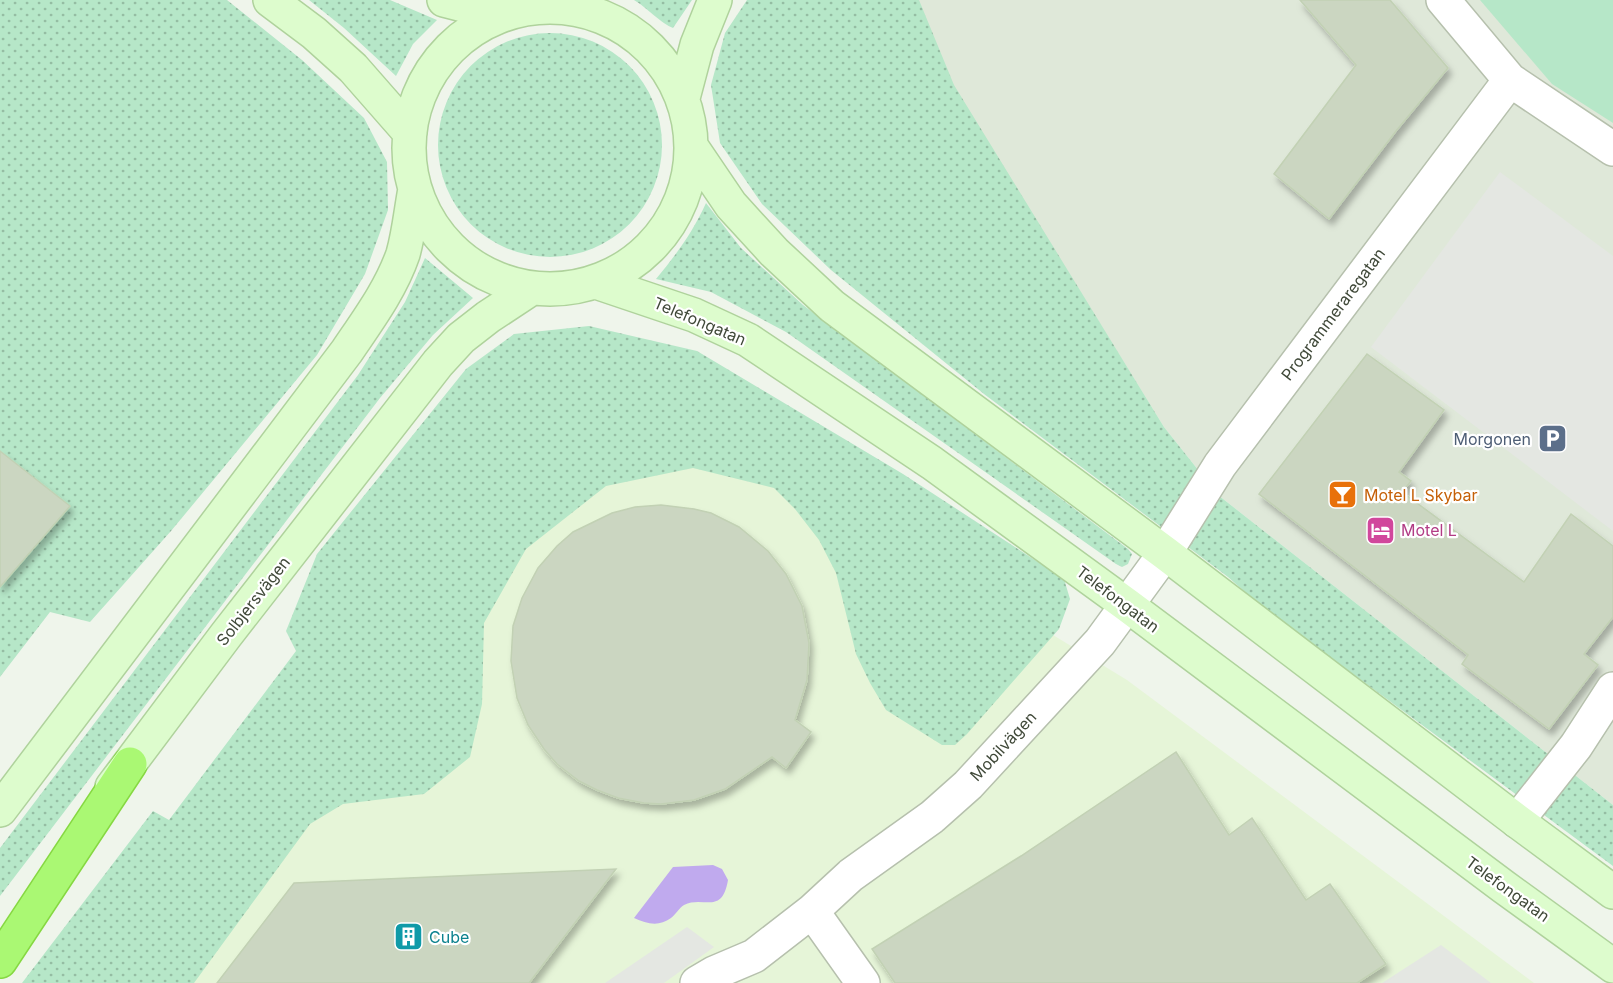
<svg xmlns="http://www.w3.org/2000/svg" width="1613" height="983" font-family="Inter,sans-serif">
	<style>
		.residential { fill: #dfe8d9 }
		.commercial { fill: #e6f5d8 }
		.grass { fill: url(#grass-dots) }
		.park { fill: #b6e7c8 }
		.parking { fill: #e4e7e2 }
		.water { fill: #c0aaee }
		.building { fill: #cbd6c1; stroke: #c2d1b4; stroke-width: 1.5; filter: url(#shadow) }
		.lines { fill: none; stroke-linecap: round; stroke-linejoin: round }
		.street-casing { stroke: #b6c0ad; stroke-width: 36 }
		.secondary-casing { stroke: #afd29c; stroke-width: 36 }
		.highway-casing { stroke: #86d842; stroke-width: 36 }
		.street { stroke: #fff; stroke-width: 33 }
		.secondary { stroke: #ddfccd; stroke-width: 33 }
		.highway { stroke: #aaf873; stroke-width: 33 }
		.labels { text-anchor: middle; stroke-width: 4.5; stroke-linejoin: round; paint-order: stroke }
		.street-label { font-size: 16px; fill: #404939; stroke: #fff }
		.service-label { font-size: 16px; fill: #4e5e75; stroke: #fff; text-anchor: end }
		.food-label { font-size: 16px; fill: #c56008; stroke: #fff; text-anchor: start }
		.hotel-label { font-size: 16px; fill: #b23c85; stroke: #fff; text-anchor: start }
		.culture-label { font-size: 16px; fill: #0d838f; stroke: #fff; text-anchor: start }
	</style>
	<defs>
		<pattern id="grass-dots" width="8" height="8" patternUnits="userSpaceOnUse" patternTransform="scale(1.5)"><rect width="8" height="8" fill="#b6e7c8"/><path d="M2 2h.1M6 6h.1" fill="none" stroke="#95bda3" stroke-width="1.8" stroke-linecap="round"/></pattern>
		<filter id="shadow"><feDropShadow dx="3.5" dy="6" stdDeviation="3" flood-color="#0004"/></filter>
	</defs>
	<rect width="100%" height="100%" fill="#eff5eb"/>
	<path class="residential" d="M 900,0 L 1613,0 L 1613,805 L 1218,495 L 1164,427 Z"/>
	<path class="commercial" d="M 695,432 L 989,596 L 1127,680 L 1534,983 L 163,983 L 559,468 Z"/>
	<path class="grass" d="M 0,0 L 227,0 L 302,60 L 364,118 L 387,162 L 388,210 L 365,274 L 317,355 L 171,531 L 90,622 L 50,612 L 0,677 Z
		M 309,0 L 390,0 L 437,20 L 413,44 L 396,76 L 344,28 Z
		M 634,0 L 692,0 L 673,28 C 662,24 646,7 634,0 Z
		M 747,0 L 919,0 L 954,85 L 1164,427 L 1218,495 L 1613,805 L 1613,866 L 1261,606 L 1228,577 L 984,394 L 831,270 L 762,204 L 720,143 L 711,85 L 725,33 Z
		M438 145a112 112 0 1 1 224 0a112 112 0 1 1-224 0Z
		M 706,203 L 741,248 L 803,305 L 1128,549 L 1132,554 L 1128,564 L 1122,567 L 1116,564 L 786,332 L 711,292 L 656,279 C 676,255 693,232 706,203 Z
		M 425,258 L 473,298 L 433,335 L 380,398 L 0,896 L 0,848 L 358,375 L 405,302 Z
		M 589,326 L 697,351 L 903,474 L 1064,579 L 1070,599 L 1059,629 L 967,734 L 955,745 L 942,745 L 886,710 L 870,683 L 856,654 L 836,573 L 819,540 L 795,509 L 774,488 L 693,468 L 606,486 L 526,549 L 484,623 L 482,704 L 470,757 L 424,794 L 343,804 L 310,824 L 194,983 L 22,983 L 153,811 L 169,820 L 296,651 L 286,631 L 317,554 L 466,369 L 514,334 Z"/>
	<path class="park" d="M 1480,0 L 1613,0 L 1613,123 L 1552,84 Z"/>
	<path class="parking" d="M 1500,172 L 1613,256 L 1613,531 L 1371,347 Z
		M 687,927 L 714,947 L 664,983 L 605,983 Z
		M 1441,945 L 1491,983 L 1382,983 Z"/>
	<path class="water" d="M 713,865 L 722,869 L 728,880 C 722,916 703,895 684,905 C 679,908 676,914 671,918 C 659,927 647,924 634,918 L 673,867 Z"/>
	<path class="building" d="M 1300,0 L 1390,0 L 1448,68 L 1396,131 L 1329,219 L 1274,174 L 1356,65 Z
		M 1367,354 L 1444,410 L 1399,472 L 1411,481 L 1402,492 L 1524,582 L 1571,514 L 1613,546 L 1613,617 L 1584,654 L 1598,665 L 1549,729 L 1462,664 L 1468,655 L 1259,494 Z
		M 0,451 L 70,506 L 0,587 Z
		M 661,505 L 694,509 L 711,513 L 739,527 L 768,551 L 786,574 L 802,606 L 809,643 L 807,680 L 795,720 L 811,732 L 786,768 L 772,757 L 725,789 L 694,800 L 661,804 L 644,803 L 618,798 L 597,790 L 579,781 L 557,764 L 544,749 L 528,725 L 517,698 L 511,661 L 513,626 L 522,598 L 538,568 L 557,546 L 573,532 L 612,513 L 635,507 Z
		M 1176,752 L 1229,835 L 1252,818 L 1306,900 L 1330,884 L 1386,964 L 1357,983 L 895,983 L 872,949 L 1021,856 Z
		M 616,869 L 529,983 L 217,983 L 294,883 Z"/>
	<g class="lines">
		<defs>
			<path id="street" d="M 1443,0 L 1510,80 L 1613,149
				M 1517,821 L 1576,746 L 1613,689
				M 812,911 L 863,983
				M 697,983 L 714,973 L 754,956 L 812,911 L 851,875 L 932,817 L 968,785 L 1100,642 L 1165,553 L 1220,465 L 1510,80"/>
			<path id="secondary" d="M 270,0 L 314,33 L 353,68 L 410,133
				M 444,0 L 502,15
				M409 148a141 141 0 1 1 282 0a141 141 0 1 1-282 0Z
				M 683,98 L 697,45 L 715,0
				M 691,146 L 731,205 L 774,252 L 832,306 L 1165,553 L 1517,821 L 1613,892
				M 596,282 L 694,315 L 748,340 L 932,463 L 1127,605 L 1504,887 L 1613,966
				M 112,787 L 226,635 L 438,363 L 461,338 L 488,317 L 532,288
				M 0,810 L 347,351 C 368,320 391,289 403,254 C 409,233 411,210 415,189"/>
			<path id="highway" d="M 0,961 L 130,764"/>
		</defs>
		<use href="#street" class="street-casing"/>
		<use href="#secondary" class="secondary-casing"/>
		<use href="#highway" class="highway-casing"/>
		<use href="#street" class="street"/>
		<use href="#secondary" class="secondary"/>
		<use href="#highway" class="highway"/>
	</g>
	<defs>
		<symbol id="parking-square" viewBox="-11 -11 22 22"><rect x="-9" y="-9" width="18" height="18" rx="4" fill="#5c6f8a" stroke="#fff"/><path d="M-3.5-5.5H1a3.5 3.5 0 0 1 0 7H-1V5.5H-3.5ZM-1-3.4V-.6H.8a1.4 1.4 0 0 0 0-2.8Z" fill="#fff"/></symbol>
		<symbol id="bar-square" viewBox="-11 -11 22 22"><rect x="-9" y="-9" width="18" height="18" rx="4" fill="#e8710a" stroke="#fff"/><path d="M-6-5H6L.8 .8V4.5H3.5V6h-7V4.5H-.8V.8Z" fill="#fff"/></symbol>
		<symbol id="hotel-square" viewBox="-11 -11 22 22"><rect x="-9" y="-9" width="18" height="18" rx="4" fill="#d1479c" stroke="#fff"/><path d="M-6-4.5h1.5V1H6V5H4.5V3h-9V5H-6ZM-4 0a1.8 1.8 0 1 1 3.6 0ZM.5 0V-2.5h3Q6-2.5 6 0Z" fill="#fff"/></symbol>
		<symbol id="building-square" viewBox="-11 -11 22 22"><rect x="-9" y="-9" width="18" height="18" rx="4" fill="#0f9aa8" stroke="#fff"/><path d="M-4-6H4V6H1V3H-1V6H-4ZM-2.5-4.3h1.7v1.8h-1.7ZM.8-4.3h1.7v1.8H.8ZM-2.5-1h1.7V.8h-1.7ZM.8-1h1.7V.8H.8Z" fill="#fff"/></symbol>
	</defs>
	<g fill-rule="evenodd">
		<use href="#parking-square" x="1536" y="422" width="33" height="33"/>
		<use href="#bar-square" x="1326" y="478" width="33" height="33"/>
		<use href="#hotel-square" x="1364" y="514" width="33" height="33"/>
		<use href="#building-square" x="392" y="920" width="33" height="33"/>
	</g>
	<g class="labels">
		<g class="street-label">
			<text transform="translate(1333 314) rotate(-53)" y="6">Programmeraregatan</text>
			<text transform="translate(700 321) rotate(23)" y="6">Telefongatan</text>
			<text transform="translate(1118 599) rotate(37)" y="6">Telefongatan</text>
			<text transform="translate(253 601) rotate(-52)" y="6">Solbjersvägen</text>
			<text transform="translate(1003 746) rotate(-47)" y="6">Mobilvägen</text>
			<text transform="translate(1508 889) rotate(36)" y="6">Telefongatan</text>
		</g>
		<g class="service-label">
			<text x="1531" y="445">Morgonen</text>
		</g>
		<g class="food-label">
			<text x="1364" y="501">Motel L Skybar</text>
		</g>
		<g class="hotel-label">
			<text x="1401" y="536">Motel L</text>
		</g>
		<g class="culture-label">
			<text x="429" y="943">Cube</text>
		</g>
	</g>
</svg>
